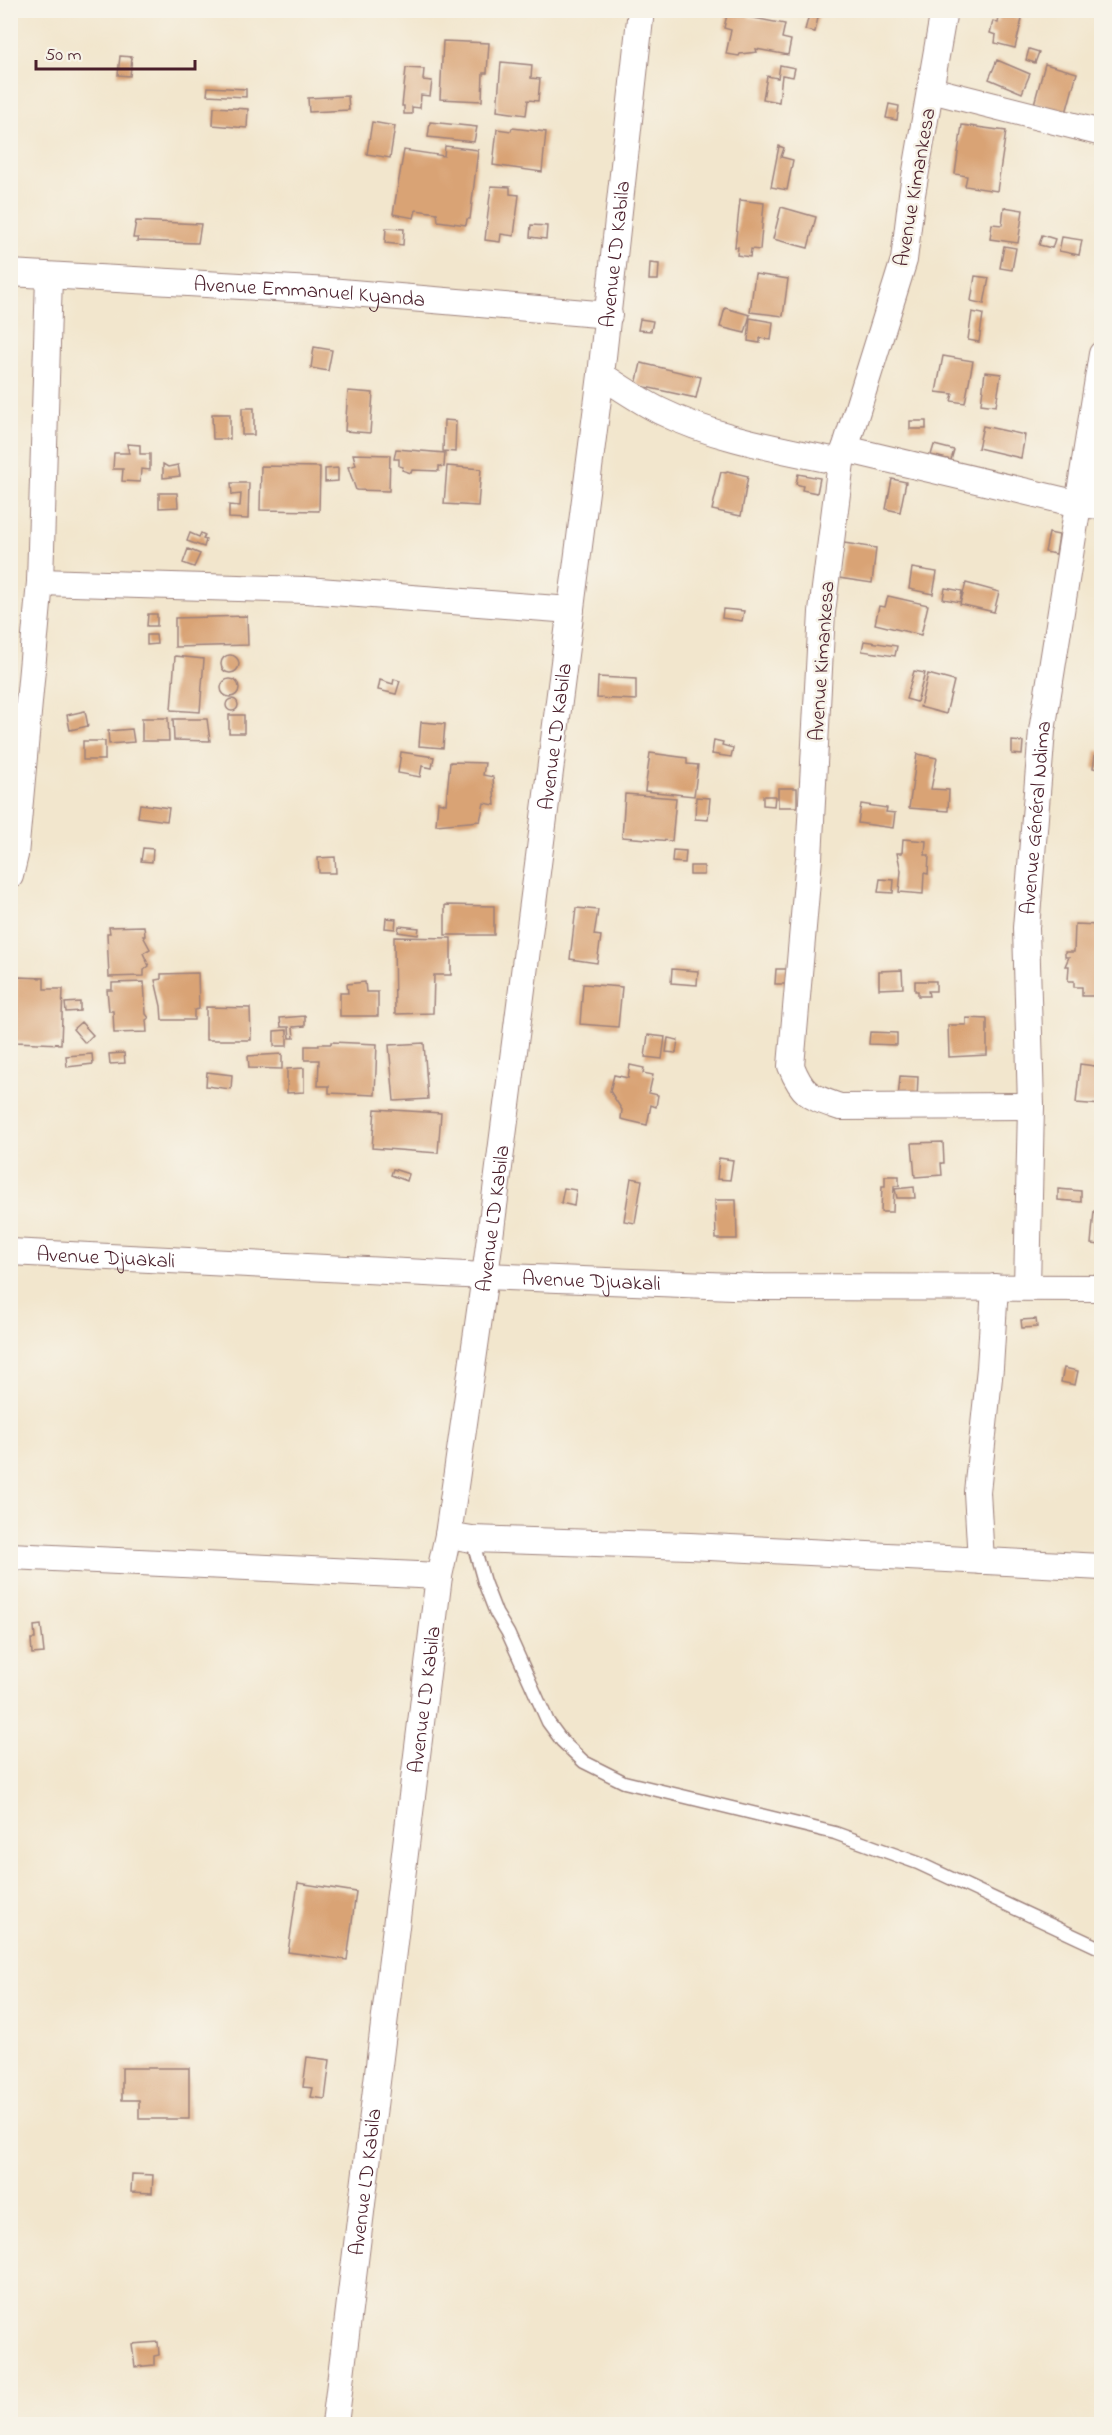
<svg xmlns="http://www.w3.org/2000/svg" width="1112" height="2435" font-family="'Indie Flower',sans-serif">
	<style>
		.building { fill: #d9a374 }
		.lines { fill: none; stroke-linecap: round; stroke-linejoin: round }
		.lane-casing { stroke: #9e827c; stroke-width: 15 }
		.street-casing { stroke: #9e827c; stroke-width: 28 }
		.lane { stroke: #fff; stroke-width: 12 }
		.street { stroke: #fff; stroke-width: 26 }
		.labels { text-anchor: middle; stroke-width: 5; stroke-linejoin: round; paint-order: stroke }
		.street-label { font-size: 21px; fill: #4a1f2b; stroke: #f7f3e8 }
	</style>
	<rect width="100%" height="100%" fill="#f7f3e8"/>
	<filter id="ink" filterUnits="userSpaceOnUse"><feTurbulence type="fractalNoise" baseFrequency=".0167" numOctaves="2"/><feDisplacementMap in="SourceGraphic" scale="12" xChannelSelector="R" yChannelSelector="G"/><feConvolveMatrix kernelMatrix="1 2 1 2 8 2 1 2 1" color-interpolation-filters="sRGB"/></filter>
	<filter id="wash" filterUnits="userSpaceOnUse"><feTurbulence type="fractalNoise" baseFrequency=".008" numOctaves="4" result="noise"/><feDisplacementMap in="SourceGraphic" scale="24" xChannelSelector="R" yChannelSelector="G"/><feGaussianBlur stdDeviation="1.35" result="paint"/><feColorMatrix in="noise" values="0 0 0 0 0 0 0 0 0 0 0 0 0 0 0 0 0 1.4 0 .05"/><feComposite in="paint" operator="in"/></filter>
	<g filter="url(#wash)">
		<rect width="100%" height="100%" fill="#f2e6cd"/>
		<g id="blocks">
			<path class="building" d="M 10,10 L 15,10 L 15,39 L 10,38 Z
				M 728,10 L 750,10 L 748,17 L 785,24 L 782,38 L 791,40 L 788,55 L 756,49 L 757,52 L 740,54 L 739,56 L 726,54 L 731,30 L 724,28 Z
				M 810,11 L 819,13 L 815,32 L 805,30 Z
				M 1000,13 L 1022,19 L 1015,48 L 995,43 L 996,35 L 990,33 L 993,21 L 998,23 Z
				M 443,41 L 489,43 L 487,73 L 483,73 L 482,101 L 440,99 Z
				M 1029,49 L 1039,52 L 1035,63 L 1026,60 Z
				M 120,56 L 132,57 L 130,76 L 118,75 Z
				M 997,60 L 1030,74 L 1022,93 L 989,79 Z
				M 501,62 L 532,65 L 531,78 L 540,79 L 538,101 L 528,100 L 526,115 L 497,111 Z
				M 1045,64 L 1077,73 L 1066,113 L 1034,104 Z
				M 780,65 L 795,68 L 793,77 L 782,75 L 779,102 L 763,99 L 767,76 L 778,78 Z
				M 406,68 L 424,69 L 423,80 L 432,81 L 430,96 L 421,95 L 420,108 L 412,107 L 412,114 L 404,114 L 404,106 L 402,106 Z
				M 208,87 L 246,89 L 246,97 L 207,95 Z
				M 348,96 L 349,110 L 309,112 L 308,98 Z
				M 889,104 L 899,106 L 897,120 L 886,118 Z
				M 214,107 L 248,109 L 247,128 L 213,125 Z
				M 372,122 L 395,126 L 390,158 L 367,154 Z
				M 430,122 L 477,127 L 474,142 L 428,137 Z
				M 962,125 L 1006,131 L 997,191 L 965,186 L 967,176 L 955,174 Z
				M 512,128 L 546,132 L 542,172 L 493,165 L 497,129 L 511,131 Z
				M 445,146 L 478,150 L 470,219 L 467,219 L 466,225 L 438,221 L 437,213 L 416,210 L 414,218 L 393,214 L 404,150 L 444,156 Z
				M 779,146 L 784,148 L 781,157 L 793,160 L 787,190 L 771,187 Z
				M 491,186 L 510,187 L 510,194 L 519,195 L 514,236 L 501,234 L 500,242 L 485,240 Z
				M 740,200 L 764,203 L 760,250 L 751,249 L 750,257 L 737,255 L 738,247 L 735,247 Z
				M 781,207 L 816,217 L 808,248 L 773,239 Z
				M 1004,207 L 1023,210 L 1018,243 L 990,239 L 992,224 L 1002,225 Z
				M 136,221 L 201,224 L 198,243 L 137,241 L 138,238 L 133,238 Z
				M 531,225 L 547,226 L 546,239 L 530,237 Z
				M 386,228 L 404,229 L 403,245 L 385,243 Z
				M 1042,235 L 1055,239 L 1052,248 L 1039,245 Z
				M 1062,237 L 1082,240 L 1079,255 L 1059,251 Z
				M 1004,246 L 1016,248 L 1012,270 L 1000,268 Z
				M 650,263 L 659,264 L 658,280 L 649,280 Z
				M 755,274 L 788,279 L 783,316 L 750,312 Z
				M 975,276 L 989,278 L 984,304 L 971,301 Z
				M 725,308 L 750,315 L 745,333 L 720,327 Z
				M 972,312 L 983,314 L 979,342 L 968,340 Z
				M 750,318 L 773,322 L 771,340 L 760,338 L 760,343 L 748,341 Z
				M 640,319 L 653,321 L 651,331 L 638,330 Z
				M 314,347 L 332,350 L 328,371 L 311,368 Z
				M 943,356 L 973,361 L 965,403 L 951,401 L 953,394 L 936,392 Z
				M 641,363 L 701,377 L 696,398 L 636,385 Z
				M 985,372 L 1001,374 L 996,406 L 981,404 Z
				M 348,391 L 373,393 L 370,433 L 345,431 Z
				M 242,408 L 254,408 L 254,435 L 242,435 Z
				M 212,414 L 230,414 L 230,439 L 213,439 Z
				M 444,420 L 456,421 L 455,452 L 443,451 Z
				M 910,421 L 926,421 L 926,429 L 910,429 Z
				M 983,426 L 1025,435 L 1021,458 L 978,448 Z
				M 127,444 L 140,445 L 140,454 L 150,454 L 150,470 L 141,469 L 140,482 L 122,481 L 123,469 L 113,469 L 114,453 L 129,453 Z
				M 934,445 L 954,450 L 951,460 L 931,455 Z
				M 396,449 L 445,453 L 444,467 L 439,466 L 439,471 L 412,470 L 411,473 L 402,470 L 403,467 L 399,466 L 399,459 L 394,459 Z
				M 353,454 L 390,455 L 389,491 L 356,490 L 348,467 L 356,465 Z
				M 163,464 L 168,467 L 178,465 L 180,476 L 163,478 Z
				M 261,466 L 320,467 L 319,511 L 260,510 Z
				M 447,466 L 481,469 L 478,506 L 444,504 Z
				M 338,468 L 338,481 L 325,482 L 325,469 Z
				M 727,471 L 748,476 L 741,516 L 712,510 L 721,472 L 726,473 Z
				M 798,474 L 820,478 L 817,493 L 802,490 L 803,486 L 796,484 Z
				M 892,479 L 906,482 L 900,512 L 886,509 Z
				M 231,483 L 249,483 L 248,519 L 229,518 L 229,505 L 240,506 L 241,494 L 232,495 Z
				M 159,493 L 177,493 L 178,507 L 159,508 Z
				M 190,533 L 199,537 L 201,533 L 205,535 L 203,539 L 206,540 L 204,547 L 187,541 Z
				M 1049,533 L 1059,535 L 1056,554 L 1045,552 Z
				M 844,543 L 876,548 L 872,583 L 839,578 Z
				M 188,549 L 200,554 L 194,567 L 183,563 Z
				M 912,568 L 937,572 L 933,594 L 909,589 Z
				M 966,583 L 999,592 L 994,612 L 960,604 Z
				M 945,588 L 962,591 L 960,602 L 943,599 Z
				M 888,596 L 928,605 L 921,635 L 875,624 L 879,606 L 885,607 Z
				M 723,609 L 744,611 L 742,621 L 722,618 Z
				M 148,614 L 157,614 L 157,626 L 147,626 Z
				M 247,616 L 248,645 L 175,647 L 175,618 Z
				M 147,635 L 156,635 L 157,644 L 147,645 Z
				M 864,641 L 897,646 L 895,656 L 862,651 Z
				M221 664a9 9 0 1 1 18 0a9 9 0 1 1-18 0Z
				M 175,656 L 204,659 L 200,712 L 171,710 Z
				M 914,671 L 925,673 L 917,702 L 906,699 Z
				M 928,674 L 954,681 L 946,714 L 920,707 Z
				M 598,677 L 636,679 L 636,700 L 597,698 Z
				M 394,679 L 400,681 L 396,694 L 378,690 L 380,680 L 393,684 Z
				M221 688a9 9 0 1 1 18 0a9 9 0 1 1-18 0Z
				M226 705a6 6 0 1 1 12 0a6 6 0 1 1-12 0Z
				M 85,711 L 88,726 L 70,730 L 67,715 Z
				M 229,715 L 244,715 L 244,733 L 229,733 Z
				M 142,718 L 168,718 L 169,741 L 142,741 Z
				M 173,719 L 207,719 L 210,741 L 174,740 Z
				M 421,722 L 445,724 L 443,748 L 419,746 Z
				M 132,729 L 134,742 L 109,744 L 108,731 Z
				M 714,740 L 723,742 L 722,745 L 733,748 L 731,757 L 712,754 Z
				M 83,741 L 105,741 L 105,760 L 83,760 Z
				M 1012,741 L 1023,742 L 1022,755 L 1012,754 Z
				M 1096,750 L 1102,752 L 1102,770 L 1093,768 Z
				M 401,752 L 434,757 L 432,768 L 422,766 L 420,777 L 398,773 Z
				M 650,753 L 687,758 L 687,764 L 698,765 L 694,796 L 645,791 Z
				M 917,754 L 937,758 L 931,789 L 949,790 L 948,811 L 909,808 Z
				M 450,762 L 485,763 L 483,775 L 493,777 L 495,805 L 484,803 L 480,821 L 436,825 L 438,802 L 446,804 Z
				M 778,788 L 797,788 L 797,807 L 778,807 Z
				M 625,794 L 676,798 L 672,841 L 622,837 Z
				M 763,796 L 775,796 L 774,806 L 763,805 Z
				M 696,797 L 710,798 L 708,820 L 695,819 Z
				M 140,804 L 169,808 L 167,821 L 138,817 Z
				M 861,804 L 887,808 L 886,812 L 895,813 L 893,828 L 858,823 Z
				M 903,839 L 926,841 L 925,855 L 929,855 L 928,874 L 924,873 L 923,894 L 899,892 L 901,871 L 897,853 L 902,853 Z
				M 143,848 L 153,849 L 152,862 L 141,861 Z
				M 673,850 L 686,851 L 685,863 L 672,862 Z
				M 335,857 L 336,873 L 319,873 L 318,858 Z
				M 690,866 L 704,866 L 704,875 L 690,875 Z
				M 880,879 L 894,880 L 893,893 L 878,892 Z
				M 445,905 L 494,906 L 494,935 L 445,935 Z
				M 576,908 L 598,910 L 594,935 L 601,936 L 597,963 L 570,959 Z
				M 386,918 L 396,919 L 395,929 L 385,928 Z
				M 1075,924 L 1099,925 L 1099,928 L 1102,929 L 1102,996 L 1082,996 L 1082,987 L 1074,987 L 1074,981 L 1068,981 L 1069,966 L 1065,966 L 1069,957 L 1065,957 L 1065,952 L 1074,952 Z
				M 144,926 L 145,936 L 143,936 L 150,949 L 143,953 L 149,966 L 144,970 L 144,976 L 109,977 L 107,933 L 110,933 L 109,927 Z
				M 399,926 L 419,928 L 418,935 L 398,932 Z
				M 394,937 L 451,938 L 451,975 L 434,975 L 433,1013 L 395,1014 Z
				M 672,969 L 698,971 L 697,985 L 671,983 Z
				M 776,969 L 794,969 L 794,984 L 775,984 Z
				M 902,970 L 903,988 L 879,989 L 879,971 Z
				M 198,973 L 199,1009 L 194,1010 L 194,1020 L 162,1020 L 161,1006 L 155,980 L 161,979 L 161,974 Z
				M 17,977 L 44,978 L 44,989 L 63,989 L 61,1044 L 15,1042 Z
				M 915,981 L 936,981 L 936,991 L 928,991 L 929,996 L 918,996 L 918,991 L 915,991 Z
				M 144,982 L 146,1014 L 149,1018 L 146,1020 L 147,1032 L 114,1033 L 113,1011 L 109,1011 L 107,990 L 112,990 L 112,983 Z
				M 365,982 L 366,992 L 378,992 L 378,1016 L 340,1016 L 340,993 L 348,993 L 347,984 Z
				M 583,984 L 622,987 L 618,1027 L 580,1024 Z
				M 80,1002 L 80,1011 L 66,1012 L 65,1003 Z
				M 206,1007 L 250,1008 L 251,1040 L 206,1040 Z
				M 305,1016 L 305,1026 L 293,1027 L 294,1038 L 290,1038 L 289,1027 L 281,1027 L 280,1018 Z
				M 966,1018 L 987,1019 L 987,1055 L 949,1057 L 948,1025 L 966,1025 Z
				M 81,1022 L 93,1035 L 85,1043 L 73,1029 Z
				M 287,1030 L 287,1046 L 274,1046 L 274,1031 Z
				M 870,1032 L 897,1033 L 897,1045 L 869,1044 Z
				M 648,1035 L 665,1037 L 662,1059 L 645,1057 Z
				M 668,1038 L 678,1040 L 676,1053 L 666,1052 Z
				M 331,1042 L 377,1044 L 375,1095 L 329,1093 L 329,1086 L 318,1086 L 319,1060 L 305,1060 L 305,1046 L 319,1046 L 319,1044 L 331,1044 Z
				M 424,1043 L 428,1099 L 394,1101 L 389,1045 Z
				M 124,1053 L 125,1063 L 110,1064 L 109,1054 Z
				M 92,1054 L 93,1064 L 67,1067 L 66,1056 Z
				M 282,1054 L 282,1069 L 249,1068 L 248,1056 Z
				M 1080,1064 L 1102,1067 L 1102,1105 L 1076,1103 Z
				M 630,1065 L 644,1068 L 643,1073 L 653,1075 L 649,1093 L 658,1095 L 656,1107 L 651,1105 L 647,1125 L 621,1119 L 622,1110 L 610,1091 L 614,1075 L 628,1078 Z
				M 304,1068 L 304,1092 L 287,1093 L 287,1069 Z
				M 207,1072 L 232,1075 L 231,1089 L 206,1086 Z
				M 900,1076 L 918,1077 L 917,1100 L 898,1099 Z
				M 375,1109 L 441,1113 L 438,1153 L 372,1148 Z
				M 943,1142 L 944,1163 L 941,1163 L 942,1175 L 915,1177 L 912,1143 Z
				M 719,1158 L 733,1160 L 730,1180 L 717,1179 Z
				M 393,1169 L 409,1174 L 407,1181 L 391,1175 Z
				M 885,1176 L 899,1176 L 899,1186 L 894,1186 L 893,1212 L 881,1212 L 882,1186 L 885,1186 Z
				M 631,1178 L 642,1180 L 635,1223 L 624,1221 Z
				M 914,1187 L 915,1198 L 897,1198 L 895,1189 Z
				M 564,1188 L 576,1190 L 574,1206 L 561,1203 Z
				M 1058,1189 L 1081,1191 L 1081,1202 L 1058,1200 Z
				M 715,1200 L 736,1200 L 737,1239 L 716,1239 Z
				M 1094,1211 L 1102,1212 L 1102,1245 L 1091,1244 Z
				M 1036,1319 L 1037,1327 L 1022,1328 L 1021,1320 Z
				M 1064,1368 L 1078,1371 L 1075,1385 L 1061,1382 Z
				M 41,1625 L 44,1653 L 32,1654 L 31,1639 L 35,1639 L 34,1626 Z
				M 298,1883 L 356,1892 L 347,1960 L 288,1952 Z
				M 307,2057 L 330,2060 L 325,2099 L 311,2097 L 313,2088 L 303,2087 Z
				M 122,2068 L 189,2068 L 189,2119 L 139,2119 L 139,2100 L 122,2100 Z
				M 132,2174 L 153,2175 L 152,2193 L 131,2192 Z
				M 158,2342 L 159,2355 L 154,2356 L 154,2365 L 135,2367 L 132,2344 Z"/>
		</g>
	</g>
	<g filter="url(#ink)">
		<use href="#blocks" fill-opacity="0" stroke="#9e827c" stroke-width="1.5"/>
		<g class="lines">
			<defs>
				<path id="lane" d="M 472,1539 L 484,1582 L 496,1613 L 508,1633 L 548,1722 L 562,1741 L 584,1762 L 624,1782 L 835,1833 L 918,1863 L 1102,1949"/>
				<g id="street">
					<path d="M 944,10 L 912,194 L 904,260 L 841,462 L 822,612 L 809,858 L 791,1066 C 803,1096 811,1097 840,1107 L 1031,1106"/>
					<path d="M 931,90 L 1102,133"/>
					<path id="s1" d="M 10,273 L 329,291 L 609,315"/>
					<path d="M 601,375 C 620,387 640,401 660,411 C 717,439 780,449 841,462"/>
					<path d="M 845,449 L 1078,504 L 1102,506"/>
					<path d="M 40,582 L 306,590 L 571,610"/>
					<path d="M 10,876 L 15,855 L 40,582 L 49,276"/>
					<path id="s2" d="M 10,1252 L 485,1276 L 758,1287 L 1102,1288"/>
					<path id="s3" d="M 1027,1287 L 1031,1106 L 1026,928 L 1042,731 L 1102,354"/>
					<path d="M 448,1535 L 472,1539 L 690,1546 L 1102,1567"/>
					<path d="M 10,1556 L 439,1576"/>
					<path d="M 981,1561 L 977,1492 L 990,1368 L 995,1287"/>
					<path id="s4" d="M 335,2424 L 439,1576 L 448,1535 L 485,1276 L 601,375 L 641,10"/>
				</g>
			</defs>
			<use href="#lane" class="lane-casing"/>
			<use href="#street" class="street-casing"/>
			<use href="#lane" class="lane"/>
			<use href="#street" class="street"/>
		</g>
	</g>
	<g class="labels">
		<g class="street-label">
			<text transform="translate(914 187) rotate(-80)" y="7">Avenue Kimankesa</text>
			<text dy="7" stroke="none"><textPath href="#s4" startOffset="2188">Avenue LD Kabila</textPath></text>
			<text dy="7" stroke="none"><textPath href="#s1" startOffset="300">Avenue Emmanuel Kyanda</textPath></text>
			<text transform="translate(821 661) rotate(-86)" y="7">Avenue Kimankesa</text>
			<text dy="7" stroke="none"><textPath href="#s4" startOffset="1702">Avenue LD Kabila</textPath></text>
			<text dy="7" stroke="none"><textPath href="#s3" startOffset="470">Avenue Général Ndima</textPath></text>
			<text dy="7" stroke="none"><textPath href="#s4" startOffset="1216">Avenue LD Kabila</textPath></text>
			<text dy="7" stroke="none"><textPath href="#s2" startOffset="96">Avenue Djuakali</textPath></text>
			<text dy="7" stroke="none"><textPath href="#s2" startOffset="582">Avenue Djuakali</textPath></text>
			<text dy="7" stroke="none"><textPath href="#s4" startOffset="730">Avenue LD Kabila</textPath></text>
			<text dy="7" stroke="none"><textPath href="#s4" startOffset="244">Avenue LD Kabila</textPath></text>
		</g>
	</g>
	<rect width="1112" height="2435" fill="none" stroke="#f7f3e8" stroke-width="36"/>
	<path d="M36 60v9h159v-9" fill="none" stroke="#4a1f2b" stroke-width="3"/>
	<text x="45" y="60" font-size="18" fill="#4a1f2b" stroke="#f7f3e8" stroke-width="4.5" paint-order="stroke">50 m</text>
</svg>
